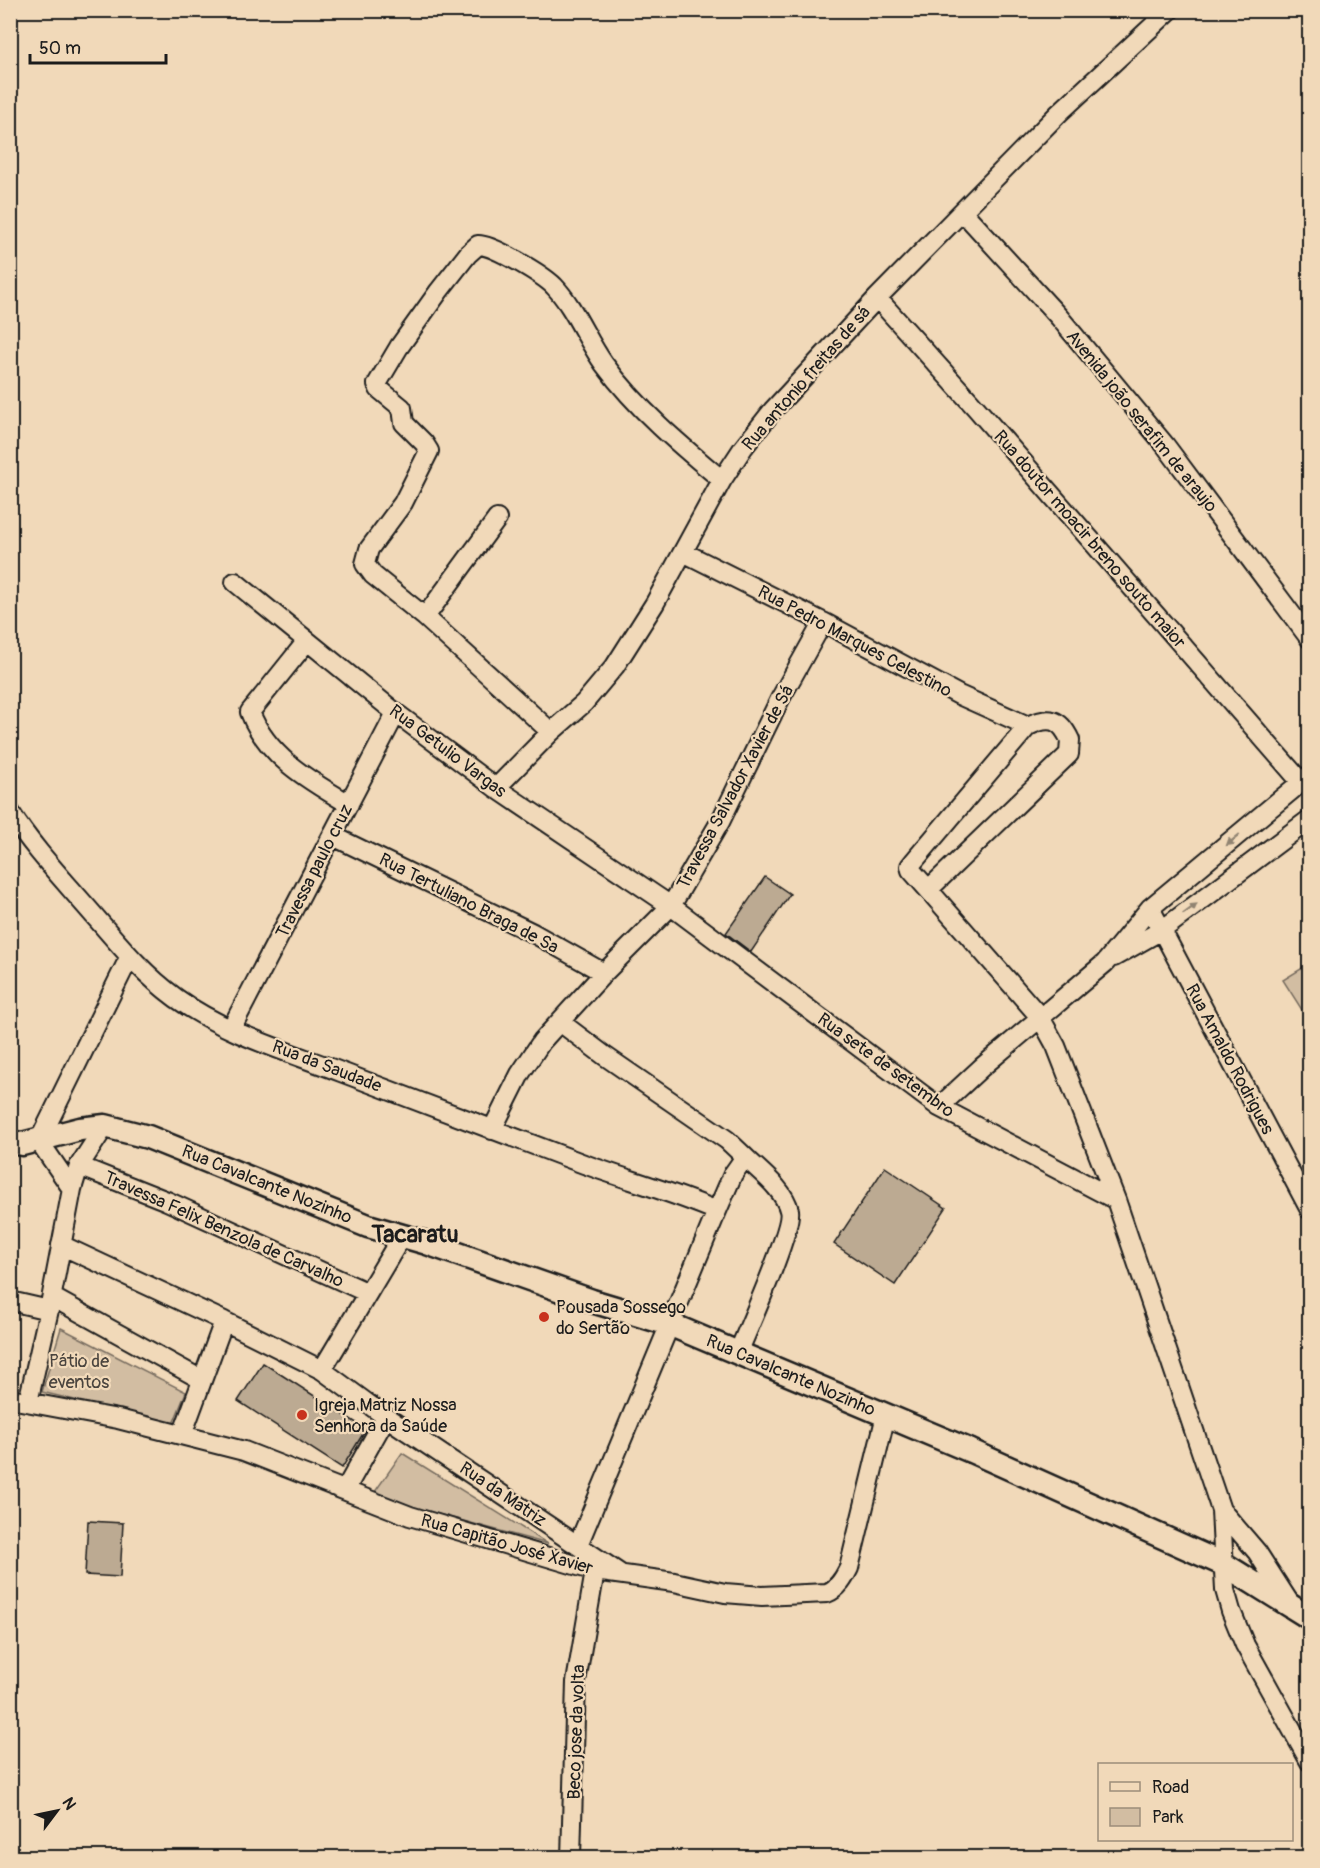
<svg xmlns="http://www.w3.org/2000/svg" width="1320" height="1868" font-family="Pangolin,sans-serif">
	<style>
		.green { fill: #d2bda2; stroke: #776c5f; stroke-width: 1.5 }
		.building { fill: #bcaa92; stroke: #1c1c1c; stroke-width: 1.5 }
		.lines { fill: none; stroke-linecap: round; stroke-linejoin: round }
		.minor-casing { stroke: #1c1c1c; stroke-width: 22 }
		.major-casing { stroke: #1c1c1c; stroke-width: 27 }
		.minor { stroke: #f1d9b9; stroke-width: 18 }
		.major { stroke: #f1d9b9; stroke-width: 22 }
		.oneway { fill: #918472 }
		.poi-dot { fill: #c8321e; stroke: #f1d9b9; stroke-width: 2 }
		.labels { text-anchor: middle; stroke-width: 4.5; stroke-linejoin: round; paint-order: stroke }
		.street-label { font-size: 18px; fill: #1c1c1c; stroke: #f1d9b9 }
		.poi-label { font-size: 18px; fill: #1c1c1c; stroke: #f1d9b9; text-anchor: start }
		.park-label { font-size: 18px; fill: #4a443e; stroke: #f1d9b9 }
		.district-label { font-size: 24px; font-weight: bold; fill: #1c1c1c; stroke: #f1d9b9 }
	</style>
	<rect width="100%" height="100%" fill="#f1d9b9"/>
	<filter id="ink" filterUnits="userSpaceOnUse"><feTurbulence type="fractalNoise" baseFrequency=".0167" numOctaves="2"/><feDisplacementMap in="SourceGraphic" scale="12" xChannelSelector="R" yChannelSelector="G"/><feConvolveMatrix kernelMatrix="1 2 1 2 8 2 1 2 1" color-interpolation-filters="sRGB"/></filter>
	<g filter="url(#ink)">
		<path class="green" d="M 1309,964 L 1309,1021 L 1283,980 Z
			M 61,1328 L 186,1392 L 173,1424 L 42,1392 Z
			M 402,1453 L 548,1544 L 372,1496 Z"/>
		<path class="building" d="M 765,877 L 790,894 L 751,952 L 726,933 Z
			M 885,1167 L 946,1208 L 895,1285 L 834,1244 Z
			M 263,1363 L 366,1429 L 342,1468 L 238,1401 Z
			M 88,1521 L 123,1523 L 120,1577 L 85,1575 Z"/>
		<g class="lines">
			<defs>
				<path id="minor" d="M 963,212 L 1059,317 L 1165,445 L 1310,639
					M 877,298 L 976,408 L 1301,782
					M 683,552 L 823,622 L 959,695 L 1028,726
					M 235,582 L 396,713 L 496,788 L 671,906 L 939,1107 L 1116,1200
					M 425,617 L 497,519
					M 307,641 L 250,712 C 267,757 310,781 349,804
					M 551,732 L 425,617 L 373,575 L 365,564 L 369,549 L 403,503 L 429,451 L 424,443 L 404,423 L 402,408 L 379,389 L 377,384 L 399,347 L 439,291 L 468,254 L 478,245 C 492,244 543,275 554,286 C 575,308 586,339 604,364 C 637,409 680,445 722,480
					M 496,788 L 551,732 L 584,703 L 615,666 L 655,603 L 722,480 L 743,448 L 773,410 L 877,298 L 1059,113 L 1170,10
					M 10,812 C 31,845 58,874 84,904 C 114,938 139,971 176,998 C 224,1033 286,1051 341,1072 C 422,1103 503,1134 584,1164 C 628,1180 673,1192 717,1211
					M 333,836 L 533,933 L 604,973
					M 929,889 L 1069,754 L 1070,740 C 1060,718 1049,716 1028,726 L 914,861 L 910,866 L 911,870 L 1040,1017 L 1056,1046 L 1116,1200 L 1221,1510 L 1225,1590 L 1231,1611 L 1245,1645 L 1310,1762
					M 1150,908 L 1310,1210
					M 1114,957 L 1162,930 L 1310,819
					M 560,1022 L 605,1056 L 727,1140 L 745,1157 L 733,1174 L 717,1211 L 578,1545
					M 231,1029 L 396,713
					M 939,1107 L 982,1067 L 1105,963 L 1150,908 L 1310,775
					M 492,1130 L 520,1074 L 542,1041 L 604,973 L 671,906 L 720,822 L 780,699 L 823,622
					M 79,1166 L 167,1201 L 368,1293
					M 72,1189 L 39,1141 L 129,958
					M 61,1245 L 224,1321 L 322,1370 L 386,1417 L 619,1573
					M 52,1297 L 202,1380
					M 10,1301 L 49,1310
					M 738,1353 C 747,1331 794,1226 789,1210 C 784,1189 760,1172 745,1157
					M 322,1370 L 402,1236
					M 10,1399 L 118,1419 L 244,1451 L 410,1516 L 595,1571 L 674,1582 L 725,1593 L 762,1596 L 827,1593 C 838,1589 844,1578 849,1568 L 886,1415
					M 28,1402 L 49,1310 L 72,1189 L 79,1166 L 105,1126
					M 182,1435 L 224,1321
					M 345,1490 L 386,1417
					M 1221,1510 L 1257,1552 L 1291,1605
					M 571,1858 L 576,1682 L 595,1571"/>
				<path id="major" d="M 10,1142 L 22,1144 L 80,1129 L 105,1126 L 148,1137 L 368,1226 L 427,1243 L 592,1301 L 669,1324 L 971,1451 L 1225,1565 L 1310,1618"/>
			</defs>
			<use href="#minor" class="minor-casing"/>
			<use href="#major" class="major-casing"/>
			<use href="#minor" class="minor"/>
			<use href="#major" class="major"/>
		</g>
		<defs><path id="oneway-solid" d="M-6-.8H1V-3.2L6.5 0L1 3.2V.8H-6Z" transform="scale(1.5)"/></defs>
		<g class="oneway">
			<use href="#oneway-solid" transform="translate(1233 840) rotate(140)"/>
			<use href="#oneway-solid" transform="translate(1190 909) rotate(-37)"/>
		</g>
	</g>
	<g class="poi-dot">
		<circle cx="544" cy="1317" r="6"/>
		<circle cx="302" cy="1415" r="6"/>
	</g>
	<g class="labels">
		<g class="street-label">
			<text transform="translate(806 378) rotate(-49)" y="6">Rua antonio freitas de sá</text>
			<text transform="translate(1142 421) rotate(51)" y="6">Avenida joão serafim de araujo</text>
			<text transform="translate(1090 539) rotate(49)" y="6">Rua doutor moacir breno souto maior</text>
			<text transform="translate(855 641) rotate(28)" y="6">Rua Pedro Marques Celestino</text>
			<text transform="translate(448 751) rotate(37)" y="6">Rua Getulio Vargas</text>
			<text transform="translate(735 787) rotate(-62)" y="6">Travessa Salvador Xavier de Sá</text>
			<text transform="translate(314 871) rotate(-63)" y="6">Travessa paulo cruz</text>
			<text transform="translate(469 903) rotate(27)" y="6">Rua Tertuliano Braga de Sa</text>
			<text transform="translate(1230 1059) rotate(62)" y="6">Rua Amaldo Rodrigues</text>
			<text transform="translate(886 1065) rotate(36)" y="6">Rua sete de setembro</text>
			<text transform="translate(327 1066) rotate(21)" y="6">Rua da Saudade</text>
			<text transform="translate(267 1184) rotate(22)" y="6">Rua Cavalcante Nozinho</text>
			<text transform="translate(224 1229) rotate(24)" y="6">Travessa Felix Benzola de Carvalho</text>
			<text transform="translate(791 1375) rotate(23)" y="6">Rua Cavalcante Nozinho</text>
			<text transform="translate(503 1494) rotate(34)" y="6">Rua da Matriz</text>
			<text transform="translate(507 1544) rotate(16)" y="6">Rua Capitão José Xavier</text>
			<text transform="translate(576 1732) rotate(-88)" y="6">Beco jose da volta</text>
		</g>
		<g class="poi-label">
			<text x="556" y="1313">Pousada Sossego<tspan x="556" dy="21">do Sertão</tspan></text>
			<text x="314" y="1411">Igreja Matriz Nossa<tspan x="314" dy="21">Senhora da Saúde</tspan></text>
		</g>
		<g class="park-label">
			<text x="79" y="1367">Pátio de<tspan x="79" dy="21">eventos</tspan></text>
		</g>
		<g class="district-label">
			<text x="415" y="1242">Tacaratu</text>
		</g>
	</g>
	<rect width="1320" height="1868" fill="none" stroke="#f1d9b9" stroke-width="36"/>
	<rect x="18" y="18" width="1284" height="1832" fill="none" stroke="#1c1c1c" stroke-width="2" filter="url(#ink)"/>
	<rect x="1098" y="1763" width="195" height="78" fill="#f1d9b9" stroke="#9c8d7a" stroke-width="1.5"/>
	<rect x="1110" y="1782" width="30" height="9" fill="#f1d9b9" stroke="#9c8d7a" stroke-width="1.5"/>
	<text x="1152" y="1793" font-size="18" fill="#1c1c1c">Road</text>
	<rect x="1110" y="1808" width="30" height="18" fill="#d2bda2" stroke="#9c8d7a" stroke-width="1.5"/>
	<text x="1152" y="1823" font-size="18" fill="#1c1c1c">Park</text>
	<g transform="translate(57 1811) rotate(58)" stroke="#f1d9b9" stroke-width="4.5" paint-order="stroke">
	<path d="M0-4.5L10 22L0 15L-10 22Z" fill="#1c1c1c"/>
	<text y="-9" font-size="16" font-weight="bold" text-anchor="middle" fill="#1c1c1c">N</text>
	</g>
	<path d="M30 54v9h136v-9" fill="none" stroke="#1c1c1c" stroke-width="3"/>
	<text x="39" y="54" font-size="18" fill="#1c1c1c" stroke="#f1d9b9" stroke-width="4.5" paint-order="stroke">50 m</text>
</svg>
